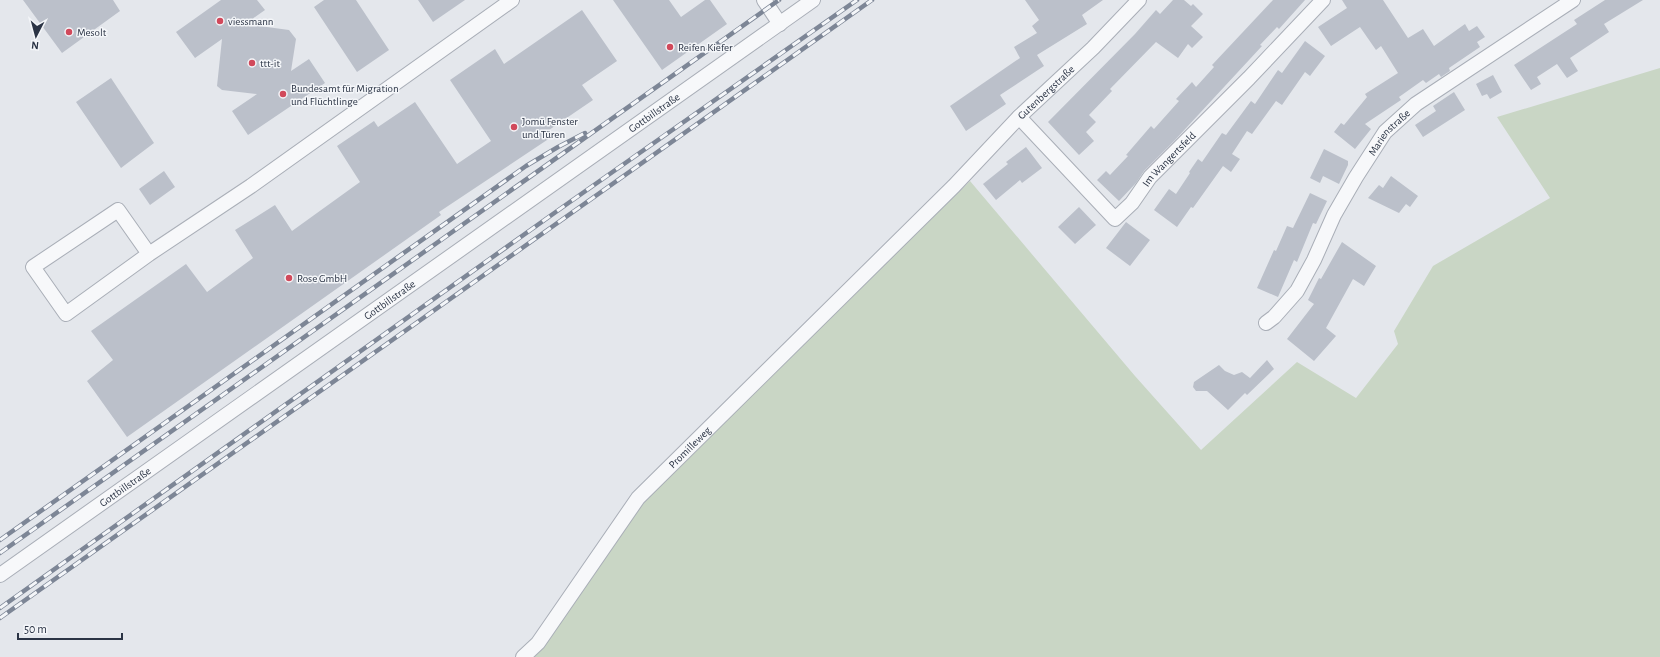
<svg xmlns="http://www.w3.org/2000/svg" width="1660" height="657" font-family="'Alegreya Sans',sans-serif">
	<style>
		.green { fill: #c9d6c5 }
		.building { fill: #bbc0ca }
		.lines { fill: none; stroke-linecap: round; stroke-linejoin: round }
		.minor-casing { stroke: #a9aeb7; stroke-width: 16 }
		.minor { stroke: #f7f8fa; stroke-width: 14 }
		.rail-casing { stroke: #7d8696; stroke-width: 4.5 }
		.rail { stroke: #f4f6f9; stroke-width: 3; stroke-dasharray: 9; stroke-linecap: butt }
		.poi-dot { fill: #d1495b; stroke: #f4f6f9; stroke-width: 1.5 }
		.labels { text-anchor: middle; stroke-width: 3; stroke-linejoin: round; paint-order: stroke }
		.poi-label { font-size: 11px; fill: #2b3445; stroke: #f4f6f9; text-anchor: start }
		.street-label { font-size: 11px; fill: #2b3445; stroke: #f4f6f9 }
	</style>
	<rect width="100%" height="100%" fill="#e4e7ec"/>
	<path class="green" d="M 1660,68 L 1660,657 L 531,657 L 645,495 L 970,181 L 1135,376 L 1201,450 L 1297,362 L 1356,398 L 1398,344 L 1394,331 L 1433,266 L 1550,198 L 1497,117 Z"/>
	<path class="building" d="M 23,0 L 113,0 L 120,11 L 62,53 Z
		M 221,0 L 257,0 L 265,10 L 245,24 L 289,30 L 296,39 L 291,71 L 309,59 L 325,83 L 248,135 L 232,111 L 257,94 L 222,90 L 217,86 L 222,39 L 195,58 L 176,32 Z
		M 324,0 L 356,0 L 389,50 L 357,72 L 314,7 Z
		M 418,0 L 465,0 L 433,22 Z
		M 613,0 L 669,0 L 681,17 L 705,0 L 710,0 L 727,24 L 662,70 Z
		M 1025,0 L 1103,0 L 1082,15 L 1087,24 L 1037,55 L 1044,66 L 1000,95 L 1006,104 L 966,131 L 950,106 L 1020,58 L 1014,47 L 1037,33 L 1032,26 L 1039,20 Z
		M 1173,0 L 1184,0 L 1191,6 L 1193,4 L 1203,14 L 1191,26 L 1203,37 L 1192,48 L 1188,44 L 1178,58 L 1156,42 L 1110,89 L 1112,91 L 1089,115 L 1096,122 L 1086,132 L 1094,141 L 1079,155 L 1048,122 L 1135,34 L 1156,10 L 1160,14 Z
		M 1273,0 L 1305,0 L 1279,29 L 1277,27 L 1260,45 L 1262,46 L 1175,140 L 1144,171 L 1136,183 L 1119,201 L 1097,180 L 1106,171 L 1110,175 L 1128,156 L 1126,155 L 1151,126 L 1154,129 L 1179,101 L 1176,99 L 1192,82 L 1196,87 L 1214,67 L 1212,65 Z
		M 1342,0 L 1383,0 L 1408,38 L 1423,29 L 1434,46 L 1465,24 L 1469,31 L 1477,26 L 1485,37 L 1477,42 L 1480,47 L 1449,68 L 1450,71 L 1441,77 L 1439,74 L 1426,83 L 1423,80 L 1399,97 L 1401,100 L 1365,124 L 1371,129 L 1355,149 L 1334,132 L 1341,123 L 1344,125 L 1367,97 L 1365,94 L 1398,73 L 1381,46 L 1376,50 L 1360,27 L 1331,46 L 1318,27 L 1347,8 Z
		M 1605,0 L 1643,0 L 1604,24 L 1609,32 L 1570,58 L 1578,71 L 1567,78 L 1557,64 L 1537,77 L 1541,84 L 1531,90 L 1514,65 L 1577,24 L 1574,20 Z
		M 582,10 L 617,61 L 582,85 L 593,100 L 549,130 L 553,136 L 439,212 L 441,215 L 127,437 L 87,381 L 113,360 L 91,331 L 186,264 L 207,292 L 253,258 L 235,230 L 275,205 L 292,231 L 360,182 L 337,146 L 374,121 L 378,127 L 415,102 L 457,164 L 491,141 L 450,80 L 495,49 L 504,64 Z
		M 1305,41 L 1325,56 L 1310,76 L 1305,72 L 1282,105 L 1276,101 L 1252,134 L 1247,131 L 1232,154 L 1240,159 L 1231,172 L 1223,166 L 1193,208 L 1191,207 L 1177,227 L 1154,210 L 1169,189 L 1176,194 L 1190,173 L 1189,172 L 1198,159 L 1202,162 L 1222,133 L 1226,135 L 1251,101 L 1255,104 L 1278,70 L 1282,73 Z
		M 1493,75 L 1502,92 L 1490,99 L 1487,94 L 1482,96 L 1476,84 Z
		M 111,78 L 154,143 L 121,168 L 76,102 Z
		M 1454,92 L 1465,110 L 1423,137 L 1415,125 L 1436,111 L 1433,106 Z
		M 1026,147 L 1042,168 L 1022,183 L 1020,180 L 996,200 L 983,184 L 1008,164 L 1006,162 Z
		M 1324,149 L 1348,161 L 1348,165 L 1339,184 L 1323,176 L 1320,183 L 1310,178 Z
		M 164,171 L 175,187 L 150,205 L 139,189 Z
		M 1391,176 L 1418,196 L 1410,207 L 1406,204 L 1399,213 L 1368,198 L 1379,185 L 1383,188 Z
		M 1310,193 L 1327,201 L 1316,224 L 1313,223 L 1297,262 L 1294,260 L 1278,297 L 1257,288 L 1274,250 L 1276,251 L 1287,226 L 1293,228 Z
		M 1079,207 L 1096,225 L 1075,244 L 1058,227 Z
		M 1126,222 L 1150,240 L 1130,266 L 1106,248 Z
		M 1342,242 L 1376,266 L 1364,286 L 1353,279 L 1326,328 L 1336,336 L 1314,361 L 1287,339 L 1314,304 L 1308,300 L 1319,278 L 1321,279 Z
		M 1267,360 L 1274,369 L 1247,395 L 1245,393 L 1228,410 L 1207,391 L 1196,391 L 1193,387 L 1194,382 L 1219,365 L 1225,371 L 1234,375 L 1242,372 L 1250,378 Z"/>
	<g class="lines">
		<defs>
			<g id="minor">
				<path d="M 764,0 L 780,24"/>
				<path id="s1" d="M 1019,117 L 1115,219 L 1132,203 L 1150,177 L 1249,78 L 1323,0"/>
				<path d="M 149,254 L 118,210 L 33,267 L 66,314 L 149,254 L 251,186 L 512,0"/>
				<path id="s2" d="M 1266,323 L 1274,317 L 1297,291 L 1314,260 L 1334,215 L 1356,177 L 1385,132 L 1416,104 L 1573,0"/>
				<path id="s3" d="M 0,575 L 813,0"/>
				<path id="s4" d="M 523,657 L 538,643 L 638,498 L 954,186 L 1019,117 L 1093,48 L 1139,0"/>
			</g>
		</defs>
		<use href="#minor" class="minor-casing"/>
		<use href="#minor" class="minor"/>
		<defs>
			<path id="rail" d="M 0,540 L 526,166 L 558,147 L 585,133
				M 0,553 L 779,0
				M 0,608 L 567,204 L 857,0
				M 0,618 L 872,0"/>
		</defs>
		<use href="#rail" class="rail-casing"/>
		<use href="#rail" class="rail"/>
	</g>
	<g class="poi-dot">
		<circle cx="220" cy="21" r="4"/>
		<circle cx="69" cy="32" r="4"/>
		<circle cx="670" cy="47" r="4"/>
		<circle cx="252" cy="63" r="4"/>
		<circle cx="283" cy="94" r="4"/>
		<circle cx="514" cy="127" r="4"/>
		<circle cx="289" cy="278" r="4"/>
	</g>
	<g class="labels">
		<g class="poi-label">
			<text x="228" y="25">viessmann</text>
			<text x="77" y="36">Mesolt</text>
			<text x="678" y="51">Reifen Kiefer</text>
			<text x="260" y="67">ttt-it</text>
			<text x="291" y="92">Bundesamt für Migration<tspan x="291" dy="13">und Flüchtlinge</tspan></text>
			<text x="522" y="125">Jomü Fenster<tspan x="522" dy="13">und Türen</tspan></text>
			<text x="297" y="282">Rose GmbH</text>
		</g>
		<g class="street-label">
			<text dy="4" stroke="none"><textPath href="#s4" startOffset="772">Gutenbergstraße</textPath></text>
			<text dy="4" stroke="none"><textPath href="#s3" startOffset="801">Gottbillstraße</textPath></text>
			<text dy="4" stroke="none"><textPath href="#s2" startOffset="229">Marienstraße</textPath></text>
			<text dy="4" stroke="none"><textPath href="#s1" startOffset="221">Im Wangertsfeld</textPath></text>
			<text dy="4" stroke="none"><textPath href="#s3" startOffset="477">Gottbillstraße</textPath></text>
			<text dy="4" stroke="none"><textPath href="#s4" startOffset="269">Promilleweg</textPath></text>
			<text dy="4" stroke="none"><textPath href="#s3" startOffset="153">Gottbillstraße</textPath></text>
		</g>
	</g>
	<g transform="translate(36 36) rotate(186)" stroke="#f4f6f9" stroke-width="3" paint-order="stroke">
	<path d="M0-3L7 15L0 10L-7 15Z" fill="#2b3445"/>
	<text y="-6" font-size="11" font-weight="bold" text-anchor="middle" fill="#2b3445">N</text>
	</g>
	<path d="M18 633v6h104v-6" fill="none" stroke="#2b3445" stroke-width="2"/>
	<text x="24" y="633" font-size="12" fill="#2b3445" stroke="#f4f6f9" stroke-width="3" paint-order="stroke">50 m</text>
</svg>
